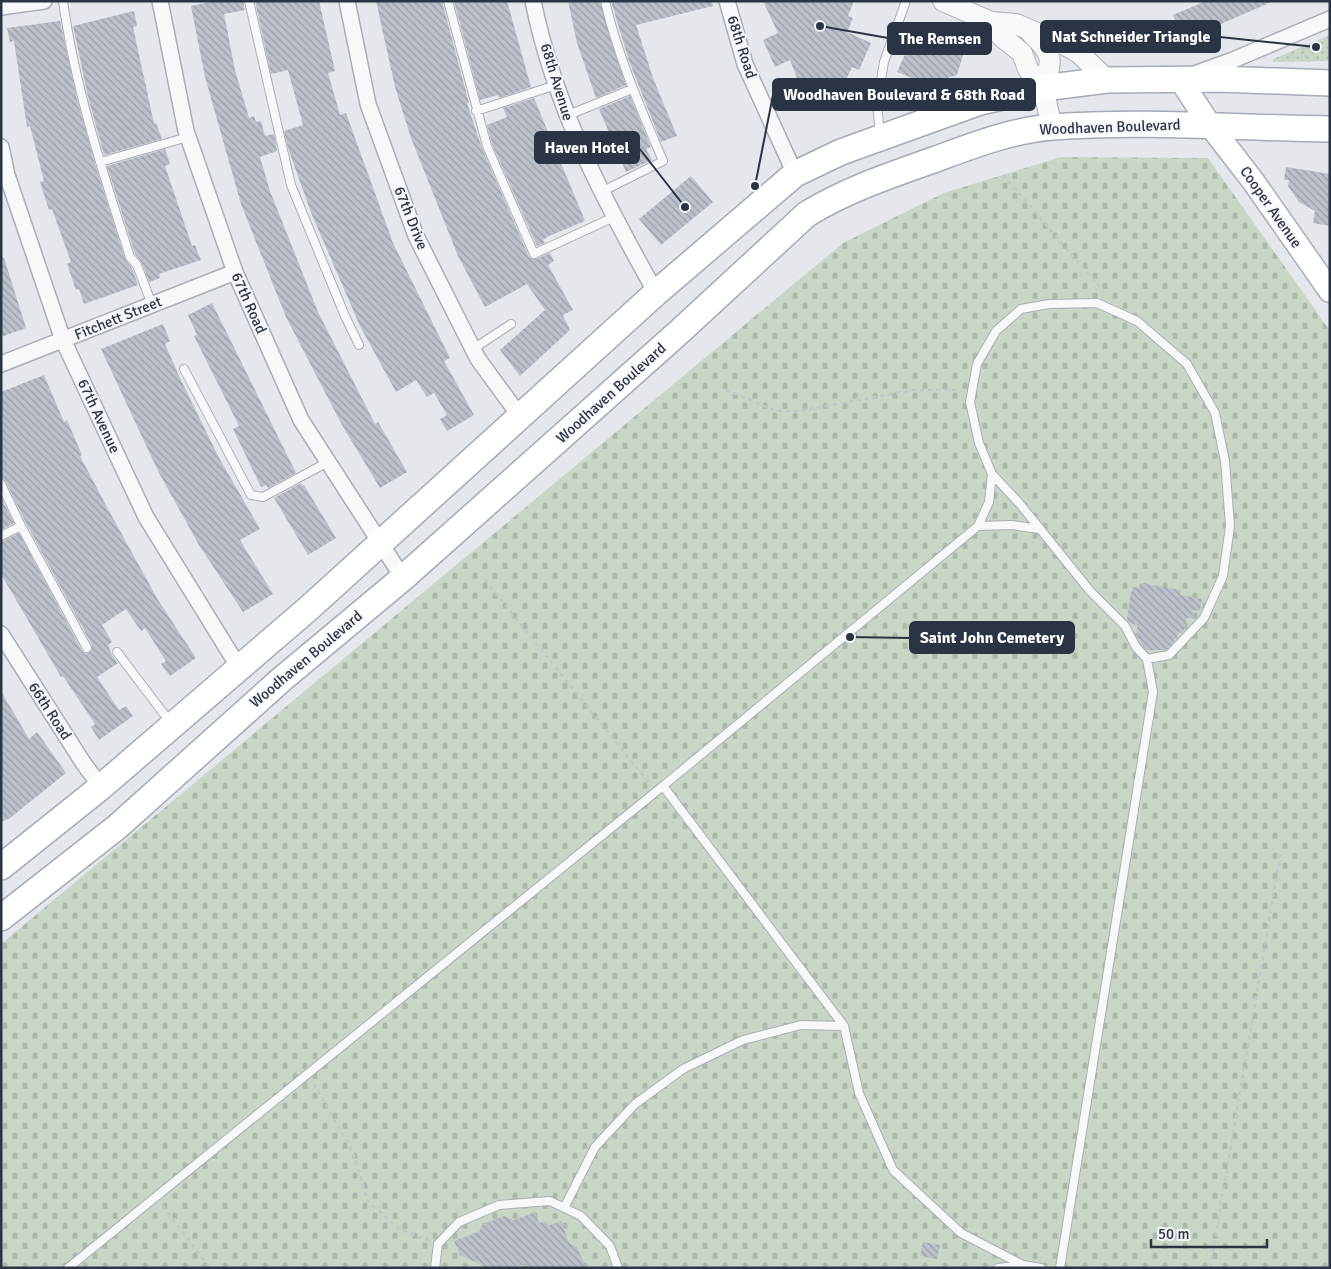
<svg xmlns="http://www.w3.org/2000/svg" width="1331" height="1269" font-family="Signika,sans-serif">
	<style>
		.cemetery { fill: url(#cemetery-stones) }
		.park { fill: url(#park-dots) }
		.building { fill: url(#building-back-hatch) }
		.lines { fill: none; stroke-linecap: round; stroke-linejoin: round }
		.service-casing { stroke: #a9aeb7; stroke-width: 10 }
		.minor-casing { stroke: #a9aeb7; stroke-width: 18 }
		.tertiary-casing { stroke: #a9aeb7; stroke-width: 22 }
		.secondary-casing { stroke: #a9aeb7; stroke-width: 25 }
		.primary-casing { stroke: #a3abb8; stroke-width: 28 }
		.path { stroke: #c2c5cb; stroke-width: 2.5; stroke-dasharray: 4 4; stroke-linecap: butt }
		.service { stroke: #f7f8fa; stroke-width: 8 }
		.minor { stroke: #f7f8fa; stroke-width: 15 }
		.tertiary { stroke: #f7f8fa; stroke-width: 20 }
		.secondary { stroke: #fff; stroke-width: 22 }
		.primary { stroke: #fff; stroke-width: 25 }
		.labels { text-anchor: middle; stroke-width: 4; stroke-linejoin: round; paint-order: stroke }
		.street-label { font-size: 15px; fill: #2b3445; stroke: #f4f6f9 }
		.leader { fill: none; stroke: #2b3445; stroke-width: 2 }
		.callout-dot { fill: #2b3445; stroke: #f4f6f9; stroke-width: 2 }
		.callout { fill: #2b3445; stroke: #2b3445; stroke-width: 2 }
		.callout-label { font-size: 16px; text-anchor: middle; font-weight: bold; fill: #fff }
	</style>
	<defs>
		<pattern id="cemetery-stones" width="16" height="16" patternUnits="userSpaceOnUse" patternTransform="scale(1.25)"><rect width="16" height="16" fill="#c9d6c5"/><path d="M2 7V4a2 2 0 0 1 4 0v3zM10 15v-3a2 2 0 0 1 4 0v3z" fill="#adb8ab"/></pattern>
		<pattern id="park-dots" width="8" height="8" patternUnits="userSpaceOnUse" patternTransform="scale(1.25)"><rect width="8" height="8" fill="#c9d6c5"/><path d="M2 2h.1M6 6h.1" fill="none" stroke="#adb8ab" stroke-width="1.8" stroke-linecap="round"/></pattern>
		<pattern id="building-back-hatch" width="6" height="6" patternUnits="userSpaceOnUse" patternTransform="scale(1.25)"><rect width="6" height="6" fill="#bbc0ca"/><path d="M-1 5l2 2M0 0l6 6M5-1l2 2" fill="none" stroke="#989da6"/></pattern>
	</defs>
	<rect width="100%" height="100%" fill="#e4e7ec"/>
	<path class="cemetery" d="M 1061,157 L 1208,158 L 1330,331 L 1330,1268 L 1,1268 L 1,944 L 843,243 L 944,193 Z"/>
	<path class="park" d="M 1330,35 L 1330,61 L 1273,62 L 1273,59 Z"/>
	<path class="building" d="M 215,1 L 243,1 L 245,10 L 224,14 L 235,70 L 249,118 L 254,116 L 256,122 L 261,121 L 265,136 L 274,134 L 277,151 L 260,157 L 270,191 L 318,312 L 375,424 L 378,422 L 407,472 L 380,488 L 342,425 L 286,317 L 241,204 L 205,77 L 191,6 Z
		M 255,1 L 319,1 L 335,71 L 328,73 L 340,115 L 346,113 L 393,243 L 450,358 L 444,361 L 474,415 L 447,431 L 440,419 L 447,415 L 434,393 L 427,397 L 416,380 L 396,392 L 360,326 L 312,215 L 288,148 L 284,131 L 303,125 L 288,70 L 271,74 Z
		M 376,1 L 442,1 L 469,103 L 467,103 L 482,148 L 529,257 L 536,259 L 550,253 L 554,261 L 548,265 L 573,310 L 563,315 L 570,330 L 520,376 L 500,350 L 545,310 L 527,284 L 485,307 L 458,256 L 411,138 L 395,87 Z
		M 454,1 L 507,1 L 531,87 L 499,98 L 498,95 L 480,100 Z
		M 568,1 L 600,1 L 626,85 L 596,98 L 577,43 Z
		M 611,1 L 712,1 L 713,6 L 636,25 L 653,78 L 677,136 L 661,142 L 629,61 Z
		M 763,1 L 854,1 L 848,16 L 853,18 L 847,32 L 871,43 L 859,70 L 852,67 L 843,86 L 805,99 L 790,60 L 775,67 L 763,40 L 778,33 Z
		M 1206,1 L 1274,1 L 1184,40 L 1173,15 Z
		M 134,11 L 137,26 L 133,27 L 148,96 L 154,124 L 156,123 L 162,139 L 104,155 L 88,97 L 73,26 Z
		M 60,21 L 77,99 L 95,164 L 125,259 L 132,268 L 138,285 L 84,304 L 79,289 L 76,290 L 67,264 L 71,262 L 52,209 L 49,210 L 40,182 L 44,181 L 30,126 L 27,127 L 14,41 L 10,42 L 7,28 Z
		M 919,23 L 966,45 L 957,75 L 927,84 L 897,72 Z
		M 630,96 L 651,147 L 646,149 L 652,160 L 626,172 L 599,109 Z
		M 534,98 L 585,221 L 549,236 L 543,240 L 545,243 L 537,246 L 492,144 L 487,125 L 507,117 L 503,108 Z
		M 165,149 L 170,164 L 165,166 L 192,246 L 195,245 L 201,260 L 159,274 L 160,278 L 149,282 L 142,263 L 135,254 L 107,166 Z
		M 1286,167 L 1330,174 L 1330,226 L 1313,223 L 1315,211 L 1299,202 L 1288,186 L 1289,180 L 1284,180 Z
		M 691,176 L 713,202 L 661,245 L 639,219 Z
		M 1,258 L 4,258 L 26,328 L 1,337 Z
		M 212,303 L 296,473 L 268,488 L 266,485 L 261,487 L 233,429 L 239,426 L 194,336 L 197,335 L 188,315 Z
		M 163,324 L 170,341 L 165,344 L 180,378 L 218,456 L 260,529 L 240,540 L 273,594 L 243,612 L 199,545 L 159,473 L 101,349 Z
		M 44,375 L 64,422 L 67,420 L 82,455 L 80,456 L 109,511 L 158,600 L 196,658 L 170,676 L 161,664 L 166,661 L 145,628 L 141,631 L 126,609 L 102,625 L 112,642 L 108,645 L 112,655 L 118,663 L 97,677 L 119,710 L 126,706 L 133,716 L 99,740 L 91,727 L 95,724 L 63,676 L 61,677 L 1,574 L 1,542 L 19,533 L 82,651 L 86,654 L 91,651 L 92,645 L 26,523 L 6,482 L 1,478 L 1,392 Z
		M 301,483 L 302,486 L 304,485 L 336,538 L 308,555 L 274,498 Z
		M 1,498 L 14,523 L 1,530 Z
		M 1140,583 L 1181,590 L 1180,595 L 1202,599 L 1200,611 L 1193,610 L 1192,618 L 1187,618 L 1184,630 L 1182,633 L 1178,632 L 1177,638 L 1174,638 L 1174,642 L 1166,650 L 1146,650 L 1138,639 L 1137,625 L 1130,623 L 1127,620 L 1131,592 L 1132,592 L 1133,587 L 1139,588 Z
		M 1,691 L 29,739 L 37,732 L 66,773 L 10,818 L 1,822 Z
		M 535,1212 L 539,1223 L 545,1221 L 547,1226 L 561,1221 L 569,1243 L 577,1247 L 586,1268 L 529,1268 L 527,1263 L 515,1268 L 489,1268 L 460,1255 L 454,1241 L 479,1232 L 482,1225 L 504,1216 L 514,1220 Z
		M 923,1242 L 940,1245 L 937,1259 L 920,1256 Z"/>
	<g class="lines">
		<defs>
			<path id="service" d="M 63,1 C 75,88 103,173 130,257 L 137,265 L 152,305
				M 249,1 L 291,185 L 345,316 L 359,345
				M 448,1 L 487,146 L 534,254 L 614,217
				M 476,111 L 556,85
				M 566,116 L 632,89
				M 880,135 L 877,104 L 884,62 L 906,1
				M 100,162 L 188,137
				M 601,192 L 663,161 C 641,109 618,57 605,1
				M 473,349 L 511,324
				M 184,369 L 251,495 L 263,497 L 328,462
				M 992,474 L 1020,504 L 1090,591 L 1125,626 L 1136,647 L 1147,659 L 1169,655 L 1204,618 L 1223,576 L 1230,526 L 1225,461 L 1215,413 L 1187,364 L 1137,321 L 1097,303 L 1049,304 L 1021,309 L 996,331 L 977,364 L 970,402 L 979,443 L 992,474 L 989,502 L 978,526 L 663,786 L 844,1026 L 859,1093 L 893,1170 L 961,1233 L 1023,1265 L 1041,1268
				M 1,484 L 21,526 L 87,648
				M 978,526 L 1012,525 L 1039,529
				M 1,536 L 21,526
				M 117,652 L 170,722
				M 564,1208 L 595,1147 L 635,1104 L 683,1069 L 743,1040 L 801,1025 L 844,1026
				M 68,1268 L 663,786
				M 435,1268 L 438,1244 L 459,1222 L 499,1205 L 550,1201 L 581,1216 L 610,1246 L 618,1268
				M 998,1268 L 1023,1265
				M 1060,1268 L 1153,692 L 1147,659"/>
			<path id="minor" d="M 160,1 L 186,131 L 235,272 L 301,420 L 403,578
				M 347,1 L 368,104 L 416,236 L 478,359 L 519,415
				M 533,1 C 555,109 603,198 656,293
				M 727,1 L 745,64 L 795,174
				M 1,7 L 44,1
				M 1197,73 L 1233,60 L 1330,19
				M 1,147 L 7,175 L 63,340 L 146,517 L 238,666
				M 1,364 L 235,272
				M 1,634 L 84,764 L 101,787"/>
			<path id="tertiary" d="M 943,1 L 991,22 L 1016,24 L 1067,46 L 1079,53 L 1107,80
				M 991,22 L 1002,37 L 1022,53 L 1028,69 L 1043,88 L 1052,127
				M 1031,33 C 1054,55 1053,59 1043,88"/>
			<path id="secondary" d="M 1180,79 L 1209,124 L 1253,181 L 1330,291"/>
			<path id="primary" d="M 1,867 L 101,787 L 309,608 L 656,293 L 795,174 L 841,152 L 980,102 L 1043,88 L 1107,80 L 1219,79 L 1330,83
				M 1,918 L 117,827 L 282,679 L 403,578 L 678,333 L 807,214 C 848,189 891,175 936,159 C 974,145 1012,130 1053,127 C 1145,120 1237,128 1330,129"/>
		</defs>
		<use href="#service" class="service-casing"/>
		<use href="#minor" class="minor-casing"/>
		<use href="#tertiary" class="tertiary-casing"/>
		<use href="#secondary" class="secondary-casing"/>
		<use href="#primary" class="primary-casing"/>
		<path class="path" d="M 1302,47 L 1309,62
			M 1003,175 L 1104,292
			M 726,390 L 776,411 L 799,411 L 913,390 L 960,390
			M 485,580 L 649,783
			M 314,1084 L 353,1153 L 368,1201 L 399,1229 L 428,1240
			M 163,1206 L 210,1268
			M 1,1267 L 2,1268
			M 1210,1268 L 1281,851"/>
		<use href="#service" class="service"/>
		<use href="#minor" class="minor"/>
		<use href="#tertiary" class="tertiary"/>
		<use href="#secondary" class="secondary"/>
		<use href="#primary" class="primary"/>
	</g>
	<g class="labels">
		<g class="street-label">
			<text transform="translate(742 47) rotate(72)" y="5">68th Road</text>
			<text transform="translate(557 82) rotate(73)" y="5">68th Avenue</text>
			<text transform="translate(1110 127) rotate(-2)" y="5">Woodhaven Boulevard</text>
			<text transform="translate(1271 207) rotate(55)" y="5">Cooper Avenue</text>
			<text transform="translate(411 218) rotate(68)" y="5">67th Drive</text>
			<text transform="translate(249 303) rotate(66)" y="5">67th Road</text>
			<text transform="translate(118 318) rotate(-22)" y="5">Fitchett Street</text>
			<text transform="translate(611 393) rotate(-42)" y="5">Woodhaven Boulevard</text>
			<text transform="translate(99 416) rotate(65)" y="5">67th Avenue</text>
			<text transform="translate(306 659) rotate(-40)" y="5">Woodhaven Boulevard</text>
			<text transform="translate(50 711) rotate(57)" y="5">66th Road</text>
		</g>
	</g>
	<path class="leader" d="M1316 47L1220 37M820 26L888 38M755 186L773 95M685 207L639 148M850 637L910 638"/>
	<g class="callout-dot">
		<circle cx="1316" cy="47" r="5"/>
		<circle cx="820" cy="26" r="5"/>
		<circle cx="755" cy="186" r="5"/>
		<circle cx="685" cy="207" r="5"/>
		<circle cx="850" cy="637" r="5"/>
	</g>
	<g class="callout">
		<rect x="1041" y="21" width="179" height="31" rx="5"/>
		<rect x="888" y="23" width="103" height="31" rx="5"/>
		<rect x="773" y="79" width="262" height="31" rx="5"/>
		<rect x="535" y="132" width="104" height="31" rx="5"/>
		<rect x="910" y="622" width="164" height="31" rx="5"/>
	</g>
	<g class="callout-label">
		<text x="1131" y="42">Nat Schneider Triangle</text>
		<text x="940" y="44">The Remsen</text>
		<text x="904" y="100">Woodhaven Boulevard &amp; 68th Road</text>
		<text x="587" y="153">Haven Hotel</text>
		<text x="992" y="643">Saint John Cemetery</text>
	</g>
	<rect width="1331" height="1269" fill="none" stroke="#2b3445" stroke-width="5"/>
	<path d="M1151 1239v8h116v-8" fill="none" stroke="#2b3445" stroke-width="2.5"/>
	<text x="1158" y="1239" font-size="15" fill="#2b3445" stroke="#f4f6f9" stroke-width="4" paint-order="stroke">50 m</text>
</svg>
